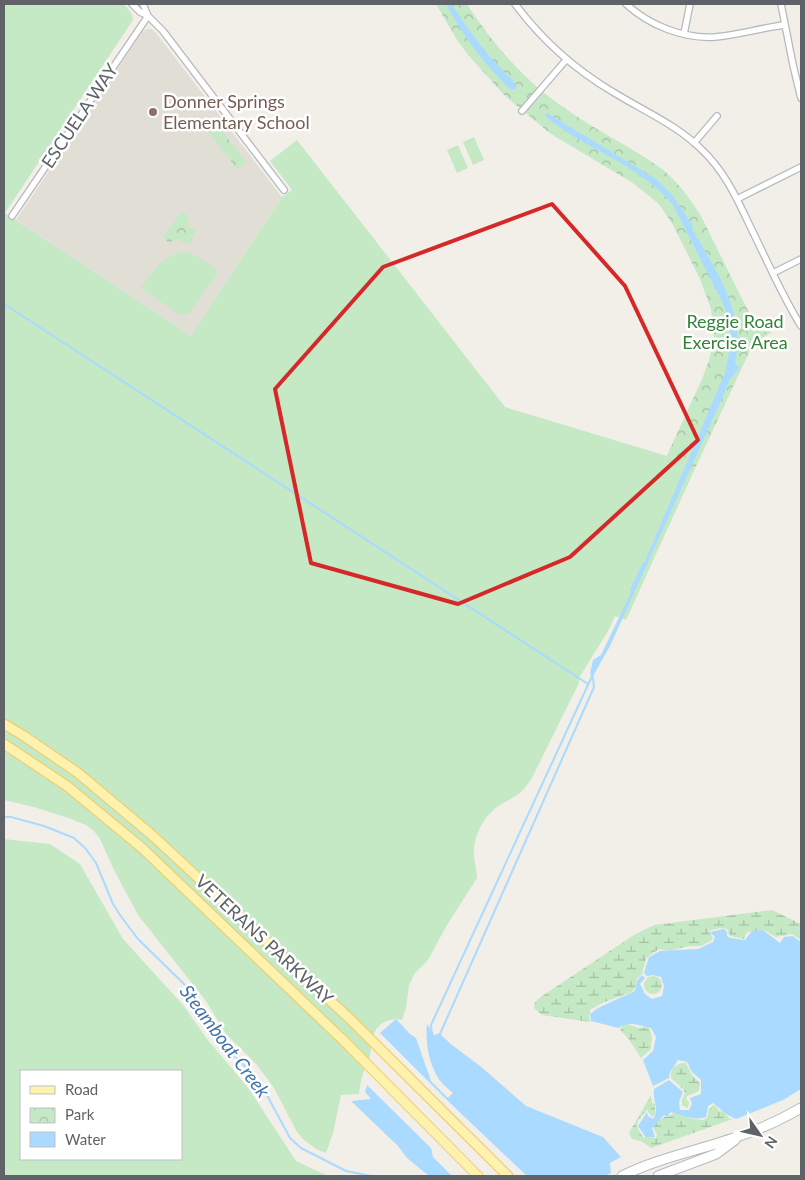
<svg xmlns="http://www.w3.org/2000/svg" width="805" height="1180" font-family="Lato,sans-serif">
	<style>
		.education { fill: #e1ded6 }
		.grass { fill: #c5e8c5; fill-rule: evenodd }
		.wetland { fill: url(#wetland-marsh) }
		.park { fill: url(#park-crowns) }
		.water { fill: #aadaff }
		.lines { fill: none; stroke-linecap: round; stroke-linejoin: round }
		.stream { stroke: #aadaff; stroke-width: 2 }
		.street-casing { stroke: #b5b8bc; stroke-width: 8 }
		.secondary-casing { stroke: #b6babf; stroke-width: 11 }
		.primary-casing { stroke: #f2c960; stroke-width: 11 }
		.street { stroke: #fff; stroke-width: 5.5 }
		.secondary { stroke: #fff; stroke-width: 9 }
		.primary { stroke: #fff2af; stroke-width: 9 }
		.marked { fill: none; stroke: #d62828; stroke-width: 4; stroke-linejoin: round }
		.education-dot { fill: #8d6e63; stroke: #fff; stroke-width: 2 }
		.labels { text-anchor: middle; stroke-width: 5; stroke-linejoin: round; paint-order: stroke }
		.education-label { font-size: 18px; fill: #785e54; stroke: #fff; text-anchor: start }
		.street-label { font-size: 18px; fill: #5f6368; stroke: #fff }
		.park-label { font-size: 18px; fill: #348238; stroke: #fff }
		.water-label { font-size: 19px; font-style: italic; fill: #4174aa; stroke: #fff }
	</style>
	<defs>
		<pattern id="wetland-marsh" width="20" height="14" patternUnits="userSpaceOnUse" patternTransform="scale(1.25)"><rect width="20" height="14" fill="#c5e8c5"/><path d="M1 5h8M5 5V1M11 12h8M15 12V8" fill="none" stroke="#a3c0a4"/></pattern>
		<pattern id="park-crowns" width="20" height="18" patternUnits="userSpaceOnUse" patternTransform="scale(1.25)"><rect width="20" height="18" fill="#c5e8c5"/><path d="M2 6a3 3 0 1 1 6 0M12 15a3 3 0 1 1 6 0" fill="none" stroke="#a3c0a4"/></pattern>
	</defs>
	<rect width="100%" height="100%" fill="#f1efe8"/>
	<path class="education" d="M 147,29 L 152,29 L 156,33 L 282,197 L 191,336 L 16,220 L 143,31 Z"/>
	<path class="grass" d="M 4,4 L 124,4 L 132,14 L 133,20 L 5,213 L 191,336 L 282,197 L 292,190 L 270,161 L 297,140 L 505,407 L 667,456 L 664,462 L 693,473 L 626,620 L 615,616 L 608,631 L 579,678 L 579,683 L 532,778 C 520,796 518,794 500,805 C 484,815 473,836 474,855 C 474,862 477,870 477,878 L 447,925 L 428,960 L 415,973 L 409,985 L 406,1008 L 402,1020 C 390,1017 377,1023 373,1036 C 371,1043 371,1052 369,1060 C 368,1064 365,1067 364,1071 C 361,1078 360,1087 359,1094 L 341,1095 L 333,1133 L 326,1153 L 316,1149 L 304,1140 L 297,1132 L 274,1088 L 257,1065 L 226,1034 L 206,1001 L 138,915 L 113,868 L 100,839 L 94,831 L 86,825 L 68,818 L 34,807 L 4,800 Z
		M 474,137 L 484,160 L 473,165 L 463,142 Z
		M 458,145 L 468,168 L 457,173 L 447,150 Z
		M 185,252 C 199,255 208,262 218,272 L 189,314 L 180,315 L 141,288 C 155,269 161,256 185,252 Z
		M 4,839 L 50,844 L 80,864 L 123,939 L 183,1005 L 207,1039 L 249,1089 L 296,1161 L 328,1176 L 4,1176 ZM 181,1071 L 181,1159 L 21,1159 L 21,1071 Z"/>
	<path class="wetland" d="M 772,910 L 801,924 L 801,940 L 792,934 L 776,937 L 764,930 L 747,932 L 744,939 L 730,936 L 727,929 C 721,927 715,929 709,931 L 713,938 L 711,941 L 701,946 L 689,946 L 669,951 L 659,949 L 650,955 L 646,959 L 642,974 L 637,979 L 635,988 L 632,992 L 602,1003 L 590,1010 L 589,1017 L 590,1022 L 542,1015 L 534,1008 L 535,1002 L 542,996 L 634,935 L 654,925 Z
		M644 985a9 9 0 1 1 18 0a9 9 0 1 1-18 0Z
		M 624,1024 L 628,1024 L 639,1028 L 648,1027 C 654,1035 651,1040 651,1049 L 641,1058 L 628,1038 L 620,1030 Z
		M 682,1063 L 686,1063 L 692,1075 L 700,1083 L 699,1091 L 687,1096 L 686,1099 L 689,1102 L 688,1108 L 682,1105 L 682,1100 L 685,1093 L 683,1089 L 671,1078 C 670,1069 674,1066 682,1063 Z
		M 651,1095 L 652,1103 L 655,1104 L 655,1114 L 652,1117 L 647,1110 C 635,1124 634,1124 644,1138 L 656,1138 L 657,1135 L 653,1127 L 659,1120 L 664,1117 L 668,1117 L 673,1113 L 693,1119 L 704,1120 L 708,1116 L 708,1111 L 713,1105 L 716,1106 L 718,1110 L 724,1112 L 730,1119 L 733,1119 L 651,1148 L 641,1141 L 632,1139 L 629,1133 Z"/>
	<path class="park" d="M 436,4 L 467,4 C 493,45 526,82 566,109 C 586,123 607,135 628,147 C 644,157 659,165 672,178 C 683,189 691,201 700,214 L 758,331 L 772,332 L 753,344 L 693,473 L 664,462 L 702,379 L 709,360 L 714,340 L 711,309 L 700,279 L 673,225 L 659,204 L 633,183 L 551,134 L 505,96 L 469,56 L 457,40 Z
		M 216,123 L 246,162 L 237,169 L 207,130 Z
		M 181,212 L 190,217 L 186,225 L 195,230 L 194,236 L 188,245 L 178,239 L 168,243 L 164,236 Z"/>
	<path class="water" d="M 446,4 L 452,4 C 466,27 483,50 502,70 C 507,76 515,80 516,87 L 515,89 L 510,89 C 486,66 461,33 446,4 Z
		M 547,113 L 656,179 L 672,195 L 693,226 L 692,228 C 714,269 747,313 735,362 L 736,365 L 740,367 L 729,381 L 721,401 L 610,646 L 593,676 L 590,674 L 593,660 L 601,655 L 637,580 L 725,373 L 729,354 L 731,336 L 727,314 L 722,301 L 673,205 C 639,164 586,150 546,117 L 545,115 Z
		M 724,929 L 727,932 L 727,936 L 730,938 L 745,940 L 752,931 L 763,930 L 780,943 L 784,937 L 793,936 L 801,942 L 801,1089 L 783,1100 L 736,1119 C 729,1117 719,1108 713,1103 L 708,1106 L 706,1117 C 694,1121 683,1116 671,1112 L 667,1117 L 664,1115 L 652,1128 L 655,1137 L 646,1138 L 638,1126 L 647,1112 L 648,1116 L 653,1119 C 660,1109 652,1099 654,1089 L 669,1080 L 683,1092 L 679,1102 L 680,1110 L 689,1110 L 692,1104 L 690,1098 L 701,1094 L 701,1080 L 692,1072 L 687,1062 L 678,1060 L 670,1072 L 669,1078 L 653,1086 L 643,1060 L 653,1051 L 656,1037 L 651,1028 C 641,1026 627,1020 619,1028 L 591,1021 L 590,1014 L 598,1008 L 635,991 L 637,981 L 642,975 L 645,978 L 640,984 L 645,994 L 652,999 L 662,996 L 664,986 L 661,977 L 653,975 L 647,976 L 644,973 L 649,957 L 660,951 L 698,949 L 713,942 L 715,937 L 710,932 Z
		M 396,1019 L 410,1034 L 416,1038 L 431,1081 L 448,1098 L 453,1093 C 449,1089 444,1086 441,1082 C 429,1066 425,1043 427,1024 L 435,1036 L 440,1034 L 452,1045 L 480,1066 L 526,1106 L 603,1137 L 621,1157 L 610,1163 L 611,1173 L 605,1176 L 527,1176 L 451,1104 L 380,1033 Z
		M 367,1085 L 431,1148 L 433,1157 L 452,1176 L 429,1176 L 407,1158 L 398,1146 L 351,1101 L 371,1099 L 365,1092 Z"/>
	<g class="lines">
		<path class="stream" d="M 4,304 L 588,684
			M 631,590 L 644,563
			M 4,817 L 11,817 L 44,826 L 74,838 L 86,849 L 96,863 L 113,904 L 120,915 L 138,939 L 185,985 L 211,1022 L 222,1044 L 242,1063 L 262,1086 L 290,1138 L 301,1148 L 346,1171 L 371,1176
			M 432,1034 L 431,1025 L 593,674
			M 435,1036 L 440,1034 L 594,687 L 593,678"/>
		<defs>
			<path id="street" d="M 132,4 L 140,12 L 148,16 L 163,31 L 284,190
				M 143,4 L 148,16
				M 515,4 C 542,40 574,69 613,92 C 642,110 675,124 700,148 C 723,169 736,196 749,224 C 766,258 781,294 801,326
				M 626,4 C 649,25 683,39 715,37 C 738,35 761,28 784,25
				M 781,4 L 793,65 L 801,98
				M 684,34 L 690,4
				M 522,111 L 566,60
				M 694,143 L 717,116
				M 737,199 L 801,167
				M 12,216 L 148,16
				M 773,273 L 801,259"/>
			<path id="secondary" d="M 622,1176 C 660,1157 702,1150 742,1135 C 763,1128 782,1119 801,1108
				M 658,1176 L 716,1154 L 735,1140"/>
			<path id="primary" d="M 4,724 L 24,736 L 78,773 L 153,836 L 351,1020 L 508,1176
				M 4,744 L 67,786 L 142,848 L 344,1041 L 478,1176"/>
		</defs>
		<use href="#street" class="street-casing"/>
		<use href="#secondary" class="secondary-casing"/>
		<use href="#primary" class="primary-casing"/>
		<use href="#street" class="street"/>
		<use href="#secondary" class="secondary"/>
		<use href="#primary" class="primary"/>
	</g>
	<path class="marked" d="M 552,204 L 625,286 L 698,440 L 570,557 L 458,604 L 311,563 L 275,389 L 383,267 Z"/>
	<circle class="education-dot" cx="153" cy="112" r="5"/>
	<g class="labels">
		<g class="education-label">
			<text x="163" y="108">Donner Springs<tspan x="163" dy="21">Elementary School</tspan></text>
		</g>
		<g class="street-label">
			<text transform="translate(80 116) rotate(-56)" y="6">ESCUELA WAY</text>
			<text transform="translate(264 940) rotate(43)" y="6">VETERANS PARKWAY</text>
		</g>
		<g class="park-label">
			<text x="735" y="328">Reggie Road<tspan x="735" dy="21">Exercise Area</tspan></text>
		</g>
		<g class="water-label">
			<text transform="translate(225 1041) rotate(53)" y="7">Steamboat Creek</text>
		</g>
	</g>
	<rect width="805" height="1180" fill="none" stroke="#5f6368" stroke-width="10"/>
	<rect x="20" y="1070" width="162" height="90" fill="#ffffff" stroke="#bfc1c3"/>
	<rect x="30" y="1086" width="25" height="8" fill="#fff2af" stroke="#bfc1c3"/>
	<text x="65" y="1095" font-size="15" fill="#5f6368">Road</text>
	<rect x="30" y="1108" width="25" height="15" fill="url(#park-crowns)" stroke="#bfc1c3"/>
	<text x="65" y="1120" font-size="15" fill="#5f6368">Park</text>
	<rect x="30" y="1132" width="25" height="15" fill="#aadaff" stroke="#bfc1c3"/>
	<text x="65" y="1145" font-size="15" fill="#5f6368">Water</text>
	<g transform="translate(760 1135) rotate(124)" stroke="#ffffff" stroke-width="4" paint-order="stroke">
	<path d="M0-4L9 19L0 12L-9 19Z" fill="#5f6368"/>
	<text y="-8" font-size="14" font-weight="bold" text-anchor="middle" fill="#5f6368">N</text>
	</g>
</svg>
